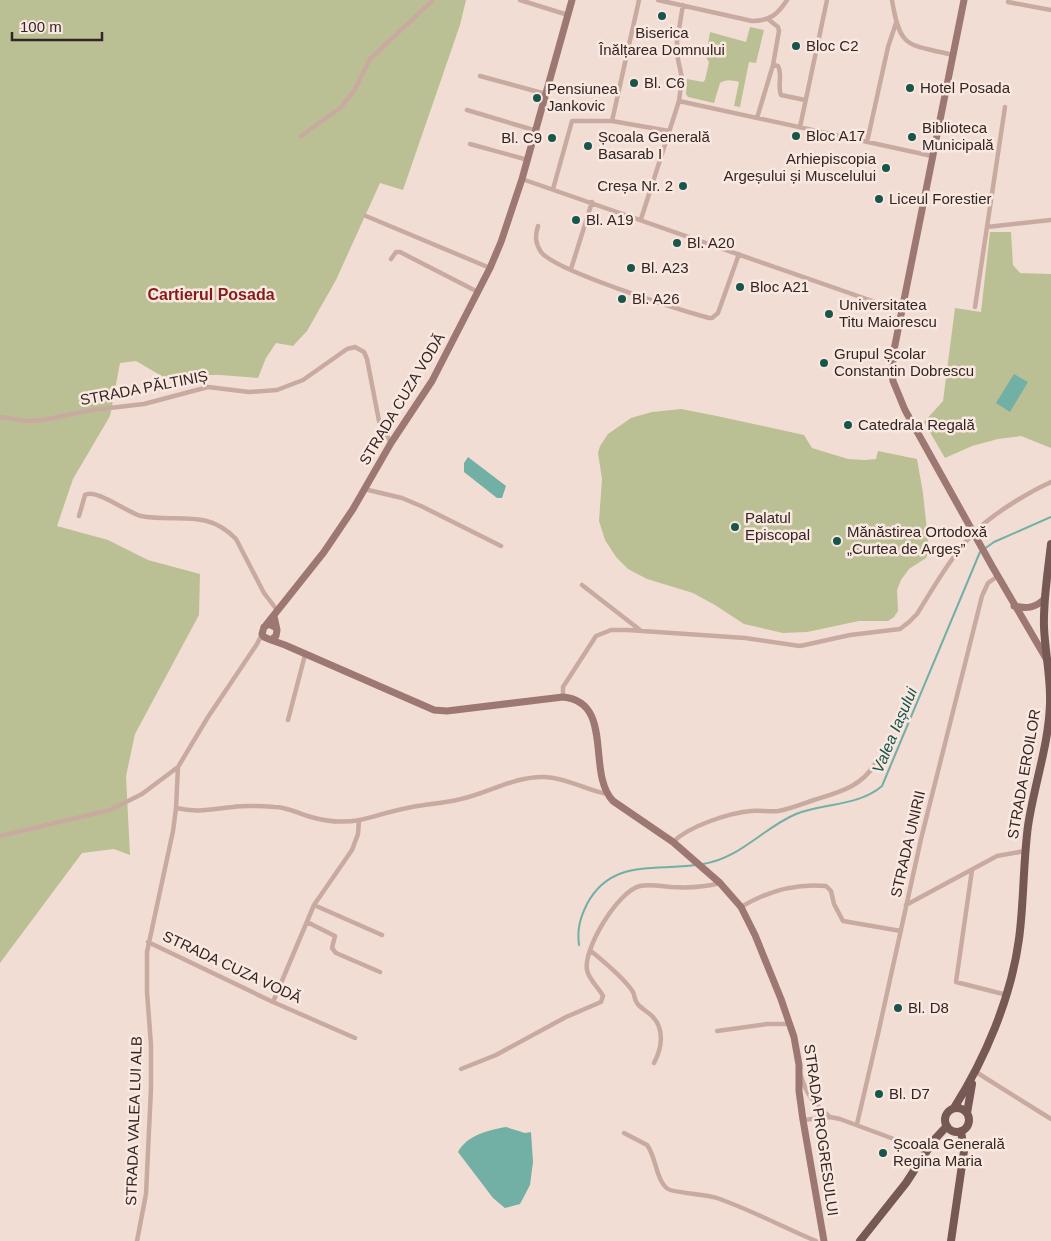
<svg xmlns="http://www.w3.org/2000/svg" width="1051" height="1241" font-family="Helvetica,sans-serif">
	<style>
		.green { fill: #bbc094 }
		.water { fill: #72afa5 }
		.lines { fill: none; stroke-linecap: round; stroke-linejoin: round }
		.stream { stroke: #72afa5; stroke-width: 2 }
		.street { stroke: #c9aaa0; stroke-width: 4.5 }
		.secondary { stroke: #9d7872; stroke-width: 7 }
		.primary { stroke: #765854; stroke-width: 8 }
		.poi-dot { fill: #18564c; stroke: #f9e8e0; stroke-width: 2 }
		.labels { text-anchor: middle; stroke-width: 5; stroke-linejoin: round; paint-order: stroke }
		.poi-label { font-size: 15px; fill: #332524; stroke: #f9e8e0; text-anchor: start }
		.street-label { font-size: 15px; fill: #332524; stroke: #f9e8e0 }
		.neighbourhood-label { font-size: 16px; font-weight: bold; fill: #851c1a; stroke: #f9e8e0 }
		.water-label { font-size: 16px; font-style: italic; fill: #18564c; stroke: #f9e8e0 }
	</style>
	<rect width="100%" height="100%" fill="#f1ddd4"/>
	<path class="green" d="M 0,0 L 466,0 L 460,25 L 403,190 L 380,183 L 336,280 L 307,331 L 293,346 L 276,343 L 266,358 L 258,378 L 220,375 L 195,375 L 170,381 L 136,361 L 120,363 L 110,416 L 73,479 L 57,526 L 108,540 L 148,560 L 200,574 L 199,615 L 135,734 L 126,776 L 130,855 L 114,849 L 82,853 L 0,963 Z
		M 750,27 L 764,30 L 756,63 L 749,62 L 740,107 L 734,106 L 739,82 C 732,80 726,79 720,83 L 714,103 L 688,97 L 686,94 L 687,79 L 703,82 L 705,80 L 709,62 L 706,57 L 710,32 L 746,42 Z
		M 990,232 L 1011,232 L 1013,265 L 1020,273 L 1051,274 L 1051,448 L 1021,436 L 998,439 L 972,446 L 945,458 L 924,422 L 943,401 L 955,308 L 981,312 Z
		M 681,409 L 717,416 L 804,435 L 812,448 L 848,459 L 865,460 L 876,459 L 878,451 L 917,459 L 923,493 L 929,550 L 926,558 L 909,569 L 901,580 L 897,590 L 898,611 L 894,617 L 888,621 L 859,621 L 807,632 L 783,633 L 744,624 L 715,605 L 693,593 L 647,579 L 628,569 L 616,557 L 605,540 L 599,521 L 602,479 L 598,453 L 600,446 L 608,434 L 631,418 L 652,412 Z"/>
	<path class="water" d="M 1014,374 L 1028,382 L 1010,412 L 996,403 Z
		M 468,457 L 506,486 L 502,498 L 497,498 L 464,472 L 464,463 Z
		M 506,1127 L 525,1133 L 531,1132 L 533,1162 L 530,1185 L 520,1204 L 505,1208 L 493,1198 L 458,1152 C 467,1135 489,1130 506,1127 Z"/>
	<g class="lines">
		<path class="stream" d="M 703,864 C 739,859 763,828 796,814 C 825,803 859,806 882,786 L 980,552 L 994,542 L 1051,517
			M 579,945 C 577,929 580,918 587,904 C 611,859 653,871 695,865"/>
		<path class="street" d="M 520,0 L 568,15
			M 658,0 L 752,21 C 770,21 778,14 787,0
			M 892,0 C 900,50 908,44 953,55
			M 1008,2 L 1051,10
			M 773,65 L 778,66 C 783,75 777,86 781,95 L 805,100
			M 480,76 L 546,94
			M 679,101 L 932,156
			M 467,110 L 537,131
			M 757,118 L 773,65 L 779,31 L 778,27 L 768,19
			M 612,121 L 639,0
			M 800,127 L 827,0
			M 301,136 L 340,108 L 354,91 L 370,59 L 433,0
			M 867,142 L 888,47 L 896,23
			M 470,144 L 528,160
			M 522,179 L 901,311
			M 553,189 L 572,121 L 612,121 L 669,131
			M 366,216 L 490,268
			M 641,219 L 679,101 L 682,78 L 677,55 L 677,41 L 683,5
			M 538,226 C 535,236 535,243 541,252 C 555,271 680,310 709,318 L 712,318 L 718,313 L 739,254
			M 987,227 L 1051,220
			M 391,259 L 396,252 L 400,252 L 478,292
			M 571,269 L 592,202
			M 975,307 L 1005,107
			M 0,417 L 27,421 L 43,420 L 92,410 L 144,404 L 208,387 L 249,392 L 277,390 L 303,380 L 347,349 L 355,347 L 364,352 L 367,359 L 379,421 L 391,443
			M 364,489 L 402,498 L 421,506 L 501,546
			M 79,516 L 85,495 C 96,488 128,513 141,516 C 176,523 207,508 236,539 L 264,593 L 277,610
			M 582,585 L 640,630
			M 563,697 L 563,687 L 596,636 L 611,630 L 628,630 L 745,638 L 800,646 L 850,635 L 900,629 L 909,622 L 917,614 C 934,587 950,558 972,535 C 989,516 1027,493 1051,482
			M 288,720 L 305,655
			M 176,808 C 198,813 212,809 233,807 C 247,805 261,806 275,807 C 288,807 299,814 311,817 C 328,822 343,823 360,820 C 377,816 394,810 412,807 C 428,804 445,803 461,799 C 489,793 514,776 545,777 C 567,778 586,790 607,794
			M 0,836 L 110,810 L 142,794 L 178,767
			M 673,842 C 689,826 729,813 751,811 C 760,810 769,812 778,811 C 790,809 802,804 814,800 C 839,792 861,787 875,764
			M 972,870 L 956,982 L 1007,995
			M 314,905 L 382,935
			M 906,905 L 997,856 L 1025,851
			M 741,907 C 766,892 796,883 826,886 L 831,891 L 834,904 L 843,921 L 901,931
			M 307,922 L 335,936 L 332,948 L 336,953 L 380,972
			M 148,942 L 273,1002 L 355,1038
			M 591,951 C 602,960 625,979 633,992 C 635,996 634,999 637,1003 C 640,1008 647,1011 652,1016 C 665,1029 662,1048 654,1063
			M 273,1002 L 314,905 L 352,850 L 358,834 L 359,820
			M 717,1031 L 767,1024 L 790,1024
			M 461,1069 L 496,1055 L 566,1017 L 601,1002 L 603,996 C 599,988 589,980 587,970 C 583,949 618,891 640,886 C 650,884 660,886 671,887 C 687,888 705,887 720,883
			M 976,1072 L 1051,1119
			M 801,1076 C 807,1096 814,1103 830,1117
			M 803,1120 L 830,1117 L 840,1119 L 926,1151
			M 857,1124 L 878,1034 L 921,839 L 982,596 L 988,583 L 998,576
			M 624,1133 L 647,1145 C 656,1156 656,1181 668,1189 C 674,1193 706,1194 717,1198 C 751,1210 783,1227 816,1241
			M 137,1241 L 146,1194 L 151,1088 L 151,1045 L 147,992 L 147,952 L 173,831 L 176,808 L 178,767 L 208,717 L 257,644 L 262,634"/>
		<path class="secondary" d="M 964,0 L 894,350 L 892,372 L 893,381 L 905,410 L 992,566 L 1047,660
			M 1014,606 C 1027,609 1036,608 1045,598
			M 274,616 L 277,630 L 276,636 L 271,640 L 264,637 L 262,634 L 264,627 L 269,624 L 275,627
			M 266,625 L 324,552 L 353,509 L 391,443 L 432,381 L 490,268 L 501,242 L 522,179 L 572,0
			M 271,640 L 285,645 L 434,710 L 447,711 L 563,697 C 615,702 586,773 613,801 L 673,842 L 720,883 L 741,907 L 755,935 L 781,999 L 794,1037 L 799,1065 L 799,1091 L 803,1120 L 824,1241"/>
		<path class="primary" d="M 954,1108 C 985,1059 1011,998 1019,939 C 1024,902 1023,864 1028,826 C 1034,785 1049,744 1050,703 C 1051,677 1045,653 1044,627 C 1043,600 1048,572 1051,544
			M945 1120a12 12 0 1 1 24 0a12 12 0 1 1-24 0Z
			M 967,1113 L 972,1084
			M 860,1241 L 906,1183 L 934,1140 L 947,1126
			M 951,1241 L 964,1151 L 961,1131"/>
	</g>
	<g class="poi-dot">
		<circle cx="662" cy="16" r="5"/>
		<circle cx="796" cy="46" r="5"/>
		<circle cx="634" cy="83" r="5"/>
		<circle cx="910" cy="88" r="5"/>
		<circle cx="537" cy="98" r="5"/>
		<circle cx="796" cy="136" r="5"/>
		<circle cx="912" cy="137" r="5"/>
		<circle cx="552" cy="138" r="5"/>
		<circle cx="588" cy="146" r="5"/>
		<circle cx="886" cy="168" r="5"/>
		<circle cx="683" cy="186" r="5"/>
		<circle cx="879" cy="199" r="5"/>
		<circle cx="576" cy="220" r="5"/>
		<circle cx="677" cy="243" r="5"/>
		<circle cx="631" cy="268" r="5"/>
		<circle cx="740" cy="287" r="5"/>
		<circle cx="622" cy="299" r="5"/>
		<circle cx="829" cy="314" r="5"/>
		<circle cx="824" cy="363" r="5"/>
		<circle cx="848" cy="425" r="5"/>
		<circle cx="735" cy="527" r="5"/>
		<circle cx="837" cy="541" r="5"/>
		<circle cx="898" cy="1008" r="5"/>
		<circle cx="879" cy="1094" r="5"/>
		<circle cx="883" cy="1153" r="5"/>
	</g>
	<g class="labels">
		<g class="poi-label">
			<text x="662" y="38" text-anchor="middle">Biserica<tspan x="662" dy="17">Înălțarea Domnului</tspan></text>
			<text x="806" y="51">Bloc C2</text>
			<text x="644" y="88">Bl. C6</text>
			<text x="920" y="93">Hotel Posada</text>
			<text x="547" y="94">Pensiunea<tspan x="547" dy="17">Jankovic</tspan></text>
			<text x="922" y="133">Biblioteca<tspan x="922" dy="17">Municipală</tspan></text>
			<text x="806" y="141">Bloc A17</text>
			<text x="598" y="142">Școala Generală<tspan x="598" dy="17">Basarab I</tspan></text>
			<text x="542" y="143" text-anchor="end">Bl. C9</text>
			<text x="876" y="164" text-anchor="end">Arhiepiscopia<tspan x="876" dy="17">Argeșului și Muscelului</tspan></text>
			<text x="673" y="191" text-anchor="end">Creșa Nr. 2</text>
			<text x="889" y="204">Liceul Forestier</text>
			<text x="586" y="225">Bl. A19</text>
			<text x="687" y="248">Bl. A20</text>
			<text x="641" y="273">Bl. A23</text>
			<text x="750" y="292">Bloc A21</text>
			<text x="632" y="304">Bl. A26</text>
			<text x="839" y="310">Universitatea<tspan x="839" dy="17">Titu Maiorescu</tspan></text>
			<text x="834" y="359">Grupul Școlar<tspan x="834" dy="17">Constantin Dobrescu</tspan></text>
			<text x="858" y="430">Catedrala Regală</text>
			<text x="745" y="523">Palatul<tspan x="745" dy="17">Episcopal</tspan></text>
			<text x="847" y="537">Mănăstirea Ortodoxă<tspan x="847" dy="17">„Curtea de Argeș”</tspan></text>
			<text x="908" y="1013">Bl. D8</text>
			<text x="889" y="1099">Bl. D7</text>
			<text x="893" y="1149">Școala Generală<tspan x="893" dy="17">Regina Maria</tspan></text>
		</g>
		<g class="street-label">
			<text transform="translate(144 388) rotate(-11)" y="5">STRADA PĂLTINIȘ</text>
			<text transform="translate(402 399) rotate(-59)" y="5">STRADA CUZA VODĂ</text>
			<text transform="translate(1024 774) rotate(-80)" y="5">STRADA EROILOR</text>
			<text transform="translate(908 844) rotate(-77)" y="5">STRADA UNIRII</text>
			<text transform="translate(232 967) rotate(25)" y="5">STRADA CUZA VODĂ</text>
			<text transform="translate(134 1121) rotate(-88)" y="5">STRADA VALEA LUI ALB</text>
			<text transform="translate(821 1130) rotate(82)" y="5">STRADA PROGRESULUI</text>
		</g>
		<g class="neighbourhood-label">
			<text x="211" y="300">Cartierul Posada</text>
		</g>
		<g class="water-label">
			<text transform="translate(894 730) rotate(-67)" y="6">Valea Iașului</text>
		</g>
	</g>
	<path d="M12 32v8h90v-8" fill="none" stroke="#332524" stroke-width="2.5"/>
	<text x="20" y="32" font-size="15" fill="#332524" stroke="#f9e8e0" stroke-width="4" paint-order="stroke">100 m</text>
</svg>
